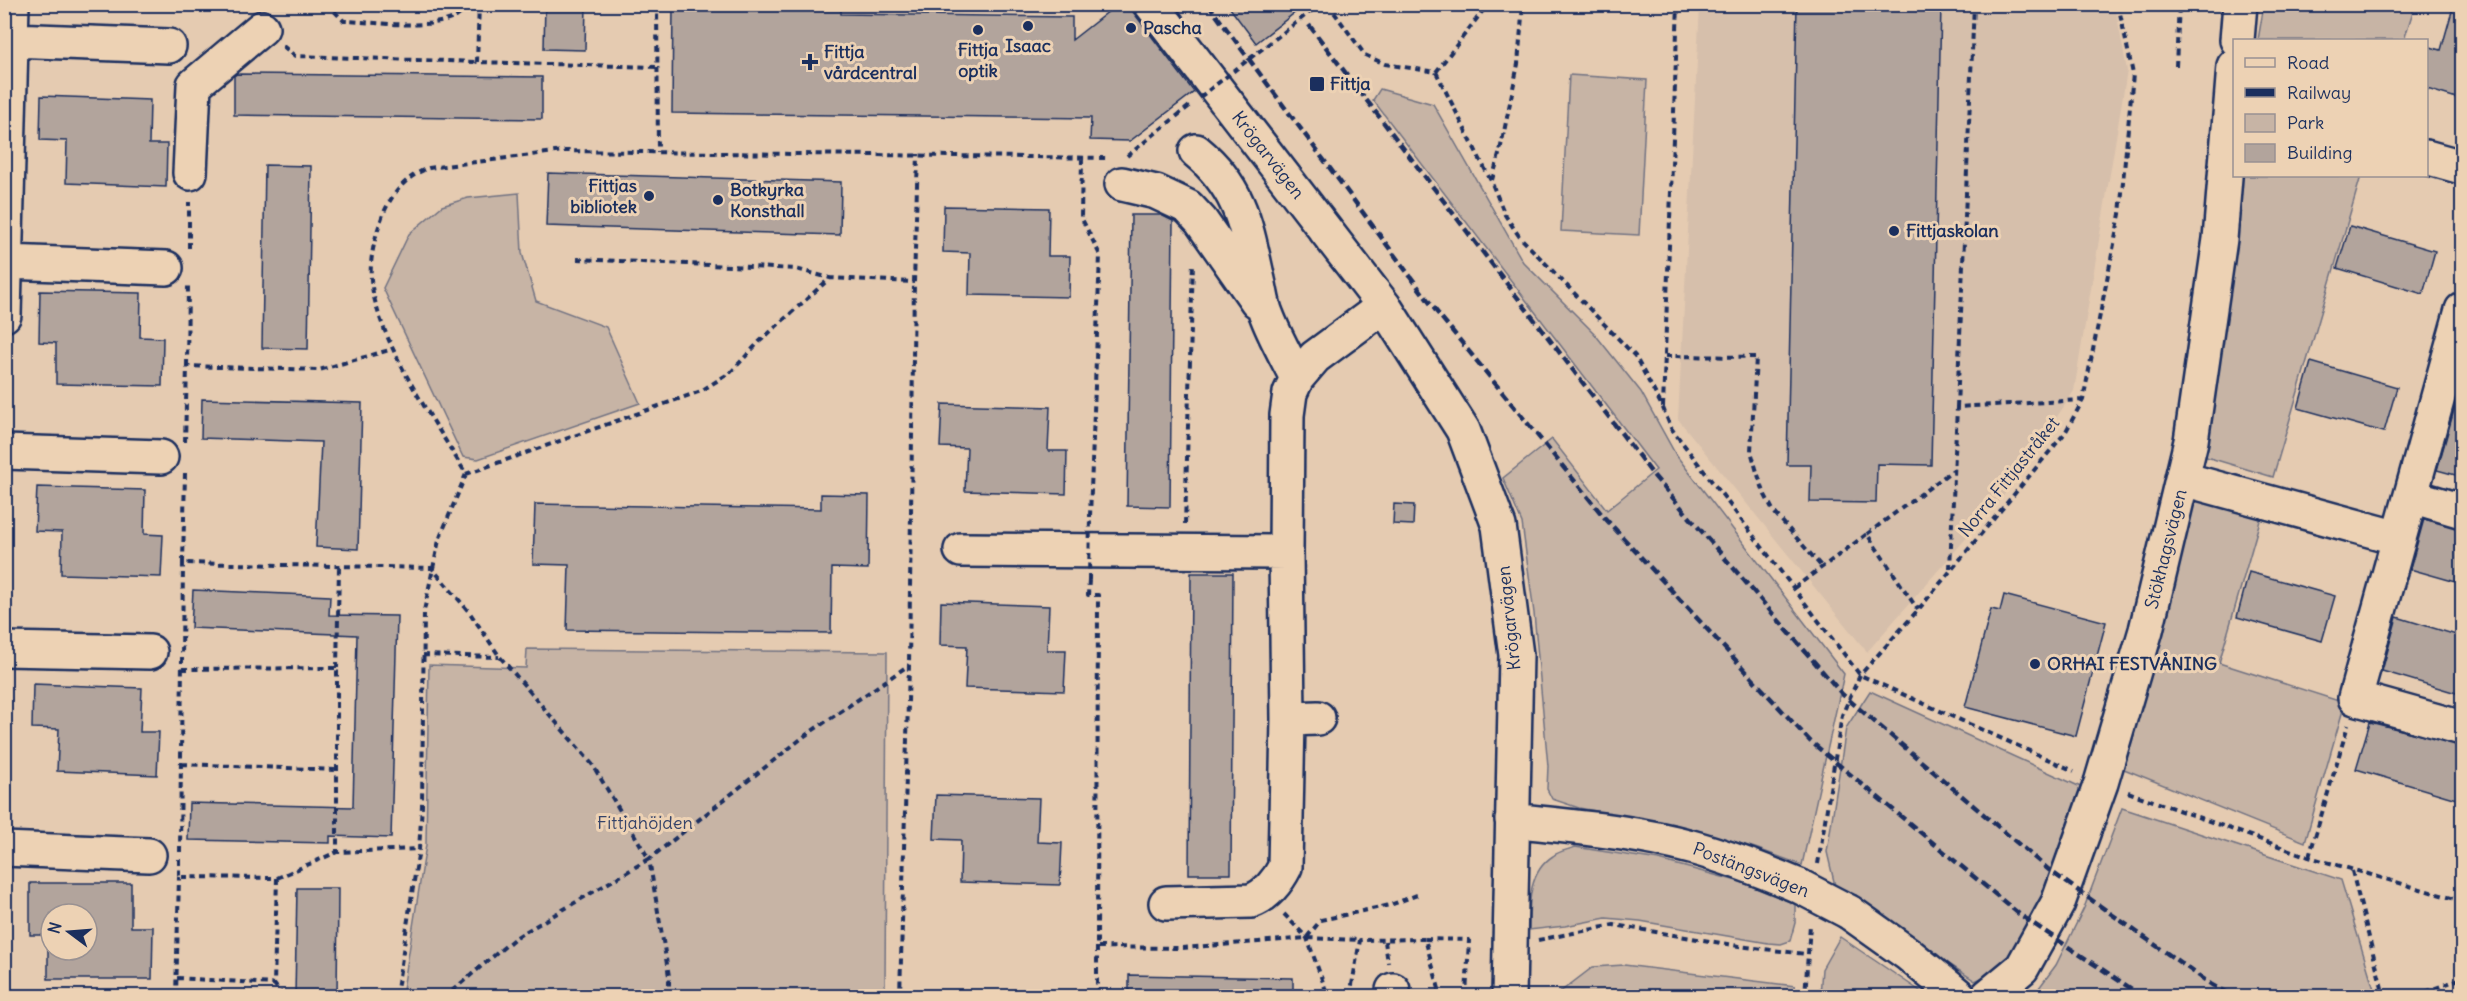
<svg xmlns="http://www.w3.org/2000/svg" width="2467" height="1001" font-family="Delius,sans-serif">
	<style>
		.built { fill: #d6bfab }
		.green { fill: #c7b4a5; stroke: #717282; stroke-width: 1.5 }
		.building { fill: #b2a49c; stroke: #1b2f5e; stroke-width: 1.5; fill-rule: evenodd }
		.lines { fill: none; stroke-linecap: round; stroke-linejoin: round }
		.minor-casing { stroke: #1b2f5e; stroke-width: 38 }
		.path { stroke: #1b2f5e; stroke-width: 4; stroke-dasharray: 6 4.5; stroke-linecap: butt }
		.minor { stroke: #edd2b4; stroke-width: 33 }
		.rail { stroke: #1b2f5e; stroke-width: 4.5; stroke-dasharray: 9 4.5; stroke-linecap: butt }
		.minor-bridge-casing { stroke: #1b2f5e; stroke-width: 38; stroke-linecap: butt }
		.path-bridge { stroke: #1b2f5e; stroke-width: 4; stroke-dasharray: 6 4.5; stroke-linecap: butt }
		.minor-bridge { stroke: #edd2b4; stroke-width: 33 }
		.poi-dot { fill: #1b2f5e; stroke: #edd2b4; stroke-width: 2 }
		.labels { text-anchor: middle; stroke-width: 6; stroke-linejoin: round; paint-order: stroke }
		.poi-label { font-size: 18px; font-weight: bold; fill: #1b2f5e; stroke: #edd2b4; text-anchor: start }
		.street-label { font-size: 18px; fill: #1b2f5e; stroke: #edd2b4 }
		.park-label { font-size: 18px; fill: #354369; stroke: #edd2b4 }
	</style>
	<rect width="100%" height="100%" fill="#e5cbb1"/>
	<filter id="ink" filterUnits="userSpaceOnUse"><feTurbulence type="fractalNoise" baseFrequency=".0167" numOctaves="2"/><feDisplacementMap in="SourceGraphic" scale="12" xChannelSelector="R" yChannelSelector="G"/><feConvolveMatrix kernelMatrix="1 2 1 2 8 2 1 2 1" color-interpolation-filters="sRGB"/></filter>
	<g filter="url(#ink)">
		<path class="built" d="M 1700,5 L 2115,5 L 2127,71 L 2074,391 L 2010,488 L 1867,652 L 1678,419 Z"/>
		<path class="green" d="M 2264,5 L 2264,4 L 2415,5 L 2404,40 L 2258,40 Z
			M 1569,75 L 1647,80 L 1639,235 L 1561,231 Z
			M 1380,89 L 1433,104 L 1523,262 L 1594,333 L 1641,392 L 1676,455 L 1844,674 L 1802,865 L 1755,848 L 1690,828 L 1579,808 L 1552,799 L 1547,789 L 1548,766 L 1534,613 L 1522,523 L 1503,478 L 1552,439 L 1607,510 L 1656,470 L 1373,100 Z
			M 2242,176 L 2361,176 L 2273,477 L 2203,456 L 2234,260 Z
			M 519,193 L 522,253 L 536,301 L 606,327 L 640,403 L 478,459 L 463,457 L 383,288 L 409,234 L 442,206 L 468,198 Z
			M 2194,498 L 2263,510 L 2219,663 L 2345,703 L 2305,842 L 2124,769 Z
			M 527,649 L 887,652 L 885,985 L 882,996 L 402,996 L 426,845 L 429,665 L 526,668 Z
			M 1870,691 L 2085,789 L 2069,843 L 2023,944 L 2004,967 L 1975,981 L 1836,890 L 1827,852 L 1846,728 Z
			M 2122,808 L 2341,880 L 2376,996 L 2033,996 L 2056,965 L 2084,908 Z
			M 1575,847 L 1659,860 L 1741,882 L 1795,904 L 1795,923 L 1790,941 L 1781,944 L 1768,943 L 1640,921 L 1606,918 L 1565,926 L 1529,930 C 1529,904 1528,872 1553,856 C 1559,851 1568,850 1575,847 Z
			M 1840,937 L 1923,993 L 1926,996 L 1820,996 L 1822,969 Z
			M 1624,965 L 1795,986 L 1795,996 L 1555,996 L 1593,967 Z"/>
		<path class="building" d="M 545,4 L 586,4 L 585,50 L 544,49 Z
			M 673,4 L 841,4 L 841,14 L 1072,17 L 1072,40 L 1118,4 L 1127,4 L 1194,92 L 1130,141 L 1090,140 L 1091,118 L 672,113 Z
			M 1227,4 L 1306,4 L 1256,43 Z
			M 1797,4 L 1941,4 L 1931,465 L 1877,464 L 1876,503 L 1810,502 L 1811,465 L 1787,465 Z
			M 2454,4 L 2463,4 L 2463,100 L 2427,89 L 2427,46 L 2441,50 Z
			M 237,74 L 542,77 L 542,119 L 234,115 L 234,76 Z
			M 41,96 L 150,100 L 149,144 L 167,144 L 166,187 L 66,183 L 67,141 L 40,140 Z
			M 265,165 L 311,166 L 308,349 L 262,348 Z
			M 548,173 L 841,182 L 840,235 L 546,226 Z
			M 944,206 L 1049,208 L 1048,256 L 1070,256 L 1069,297 L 969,295 L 970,253 L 943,252 Z
			M 1131,215 L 1161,215 L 1173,221 L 1170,507 L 1127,506 Z
			M 2350,226 L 2435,251 L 2423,294 L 2337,268 Z
			M 40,291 L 141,293 L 140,337 L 163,338 L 162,386 L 56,384 L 56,343 L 39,342 Z
			M 2311,362 L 2397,387 L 2384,432 L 2298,408 Z
			M 2463,379 L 2463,477 L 2437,470 Z
			M 202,399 L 362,403 L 358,549 L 316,547 L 321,442 L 201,438 Z
			M 942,404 L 1050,407 L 1048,451 L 1067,451 L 1066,494 L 965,491 L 967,448 L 940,447 Z
			M 37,487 L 145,490 L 144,534 L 163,535 L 161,577 L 61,574 L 62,532 L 35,531 Z
			M 821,494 L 869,495 L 868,569 L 832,568 L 831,633 L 567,630 L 569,565 L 533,564 L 535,504 L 821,509 Z
			M 1394,504 L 1414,505 L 1413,525 L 1393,524 Z
			M 2424,519 L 2463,529 L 2463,584 L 2410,569 Z
			M 2249,572 L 2335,596 L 2322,641 L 2237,617 Z
			M 1191,573 L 1233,573 L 1231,874 L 1189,874 Z
			M 193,590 L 330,596 L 329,615 L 397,616 L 391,838 L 330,836 L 330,843 L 188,840 L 189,803 L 353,807 L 357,635 L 191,628 Z
			M 2004,595 L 2106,622 L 2076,736 L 1965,707 L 1991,609 L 2000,611 Z
			M 941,602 L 1049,606 L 1047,650 L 1066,650 L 1064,691 L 965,688 L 967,646 L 940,645 Z
			M 2397,617 L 2463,637 L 2463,695 L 2382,671 Z
			M 33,684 L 142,688 L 140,732 L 159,732 L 157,775 L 57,771 L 59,729 L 32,728 Z
			M 2370,722 L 2463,746 L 2463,801 L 2356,769 Z
			M 936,795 L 1039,798 L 1037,842 L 1062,843 L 1060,885 L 960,882 L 961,840 L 934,839 Z
			M 30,883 L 131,883 L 131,927 L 153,927 L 152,979 L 48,979 L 48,935 L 30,935 ZM 51,914 L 87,914 L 87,950 L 51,950 Z
			M 297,888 L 338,888 L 337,996 L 295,996 Z
			M 1129,975 L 1293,978 L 1293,996 L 1129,996 Z"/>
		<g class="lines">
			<defs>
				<path id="minor" d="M 1151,4 L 1384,306 L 1463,430 L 1499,526 L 1516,655 L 1509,996
					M 11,40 L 169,46
					M 2237,40 L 2240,4
					M 1196,151 C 1241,188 1246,226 1258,280 C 1261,292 1262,305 1267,316 C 1275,337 1287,358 1297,378 L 1315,357 L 1384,306
					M 2426,157 L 2462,167
					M 190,173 L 194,85 L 262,28
					M 1122,184 L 1156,192 L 1188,207 L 1201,221 L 1257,301
					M 6,262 L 166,268
					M 2462,310 L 2355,698 L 2462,728
					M 4,315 L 12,4
					M 4,452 L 161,457
					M 2183,479 L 2399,538
					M 2411,496 L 2462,511
					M 961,550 L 1286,552 L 1287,415 L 1290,393 L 1297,378
					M 4,649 L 150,652
					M 1288,719 L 1318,718
					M 1512,820 C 1572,827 1633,831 1691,847 C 1728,857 1764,871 1799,886
					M 4,849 L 149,855
					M 1166,903 L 1251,901 C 1266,896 1278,881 1285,867 L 1288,719 L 1286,552
					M 1849,912 L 1908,954 L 1959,996
					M 1393,996 L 1393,990
					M 1988,996 L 2022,968 L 2058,903 L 2101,783 L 2146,630 L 2191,441 L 2220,239 L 2234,66"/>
			</defs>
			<use href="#minor" class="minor-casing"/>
			<path class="path" d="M 327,4 L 344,21 C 376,22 424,30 454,18 C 460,16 464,9 467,4
				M 479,4 L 477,62 L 656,67
				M 657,4 L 658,152
				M 982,4 L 1094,9 L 1099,4
				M 1328,4 L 1365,55 L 1385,64 L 1436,72
				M 1315,8 L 1319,4
				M 283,46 L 295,56 L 477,62
				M 2176,66 L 2179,4
				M 1436,72 L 1491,181 L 1505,215 L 1519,236 L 1635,356 L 1663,408 L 1671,428 L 1860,675 L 2074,771
				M 1436,72 L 1488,4
				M 1127,156 L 1192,104
				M 1082,158 L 1081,217 L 1100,255 L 1090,516
				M 1492,180 L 1500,151 L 1518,64 L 1523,4
				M 189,248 L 189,202
				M 577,259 L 796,269 L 830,278
				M 1665,356 L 1756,357 L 1751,451 L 1757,472 L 1765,495 L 1774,512 L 1821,566
				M 187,366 L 188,286
				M 1663,407 L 1678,4
				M 1957,407 L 1974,4
				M 185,442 L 187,366 L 319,370 L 393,349
				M 185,473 L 183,563 L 432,568 L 470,613 L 500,657 L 592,764 L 649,859 L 515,938 L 446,996
				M 466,474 L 701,391 L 731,372 L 759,342 L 830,278 L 914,282
				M 1185,524 L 1193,262
				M 1867,534 L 1953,470
				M 1950,569 L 1957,407 L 2083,400
				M 1089,580 L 1088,595 L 1098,595 L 1097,947 L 1182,948 L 1307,938 L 1360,940
				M 1794,588 L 1867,534 L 1918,610
				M 423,655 L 499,657
				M 337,668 L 339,567
				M 182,669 L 337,668 L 337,852
				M 182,764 L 337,770
				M 2128,792 L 2309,857 L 2462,901
				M 180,852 L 183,563
				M 2309,857 L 2348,725
				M 179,859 L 179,877 L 277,878 L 337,852 L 419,849
				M 1818,864 L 1842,715 L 1860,675 L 1918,610 L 2065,433 L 2083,400 L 2120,214 L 2133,74 L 2118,4
				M 2352,871 L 2384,996
				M 277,878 L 274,984 L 283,996
				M 1284,914 L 1307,938 L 1328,996
				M 1307,937 L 1321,920 L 1390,905 L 1417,895
				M 1425,939 L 1469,940 L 1466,996
				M 1538,940 L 1614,925 L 1739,946 L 1806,954
				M 1385,941 L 1388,963
				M 1097,947 L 1097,996
				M 177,978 L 274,984
				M 176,996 L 179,877
				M 396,996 L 419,849 L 422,806 L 424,611 L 439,540 L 466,474 C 434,420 382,348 372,287 C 368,265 374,240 381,220 C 389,197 405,176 429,168 L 563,151 L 1108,158
				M 669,996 L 669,976 L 649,859 L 806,735 L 909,665
				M 900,996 L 909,665 L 914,282 L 918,154
				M 1350,996 L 1360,940 L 1425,939 L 1441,996
				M 1805,996 L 1810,925
				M 2415,996 L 2462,978"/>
			<use href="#minor" class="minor"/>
			<path class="rail" d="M 1208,4 L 1436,311 L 1604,517 L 1810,741 L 2019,914 L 2142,996
				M 1309,25 L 1654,476 L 1842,694 L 2049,870 L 2212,985 L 2233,996"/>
			<defs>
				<path id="minor-bridge" d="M 1799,886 L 1849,912"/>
			</defs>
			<use href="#minor-bridge" class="minor-bridge-casing"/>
			<path class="path-bridge" d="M 1200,97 L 1315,8
				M 1089,580 L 1090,516"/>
			<use href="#minor-bridge" class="minor-bridge"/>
		</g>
	</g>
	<g class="poi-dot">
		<circle cx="1028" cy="26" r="6"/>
		<circle cx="1131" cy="28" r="6"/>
		<circle cx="978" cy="30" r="6"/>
		<path d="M807 53h6v6h6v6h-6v6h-6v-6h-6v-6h6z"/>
		<rect x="1309" y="76" width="16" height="16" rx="3"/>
		<circle cx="649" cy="196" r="6"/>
		<circle cx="718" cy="200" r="6"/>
		<circle cx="1894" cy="231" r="6"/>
		<circle cx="2035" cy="664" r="6"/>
	</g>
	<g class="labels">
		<g class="poi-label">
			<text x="1143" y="34">Pascha</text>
			<text x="1028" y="52" text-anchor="middle">Isaac</text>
			<text x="978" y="56" text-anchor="middle">Fittja<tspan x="978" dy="21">optik</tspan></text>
			<text x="824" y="58">Fittja<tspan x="824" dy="21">vårdcentral</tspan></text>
			<text x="1330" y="90">Fittja</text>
			<text x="637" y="192" text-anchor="end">Fittjas<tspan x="637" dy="21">bibliotek</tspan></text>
			<text x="730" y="196">Botkyrka<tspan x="730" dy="21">Konsthall</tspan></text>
			<text x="1906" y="237">Fittjaskolan</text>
			<text x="2047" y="670">ORHAI FESTVÅNING</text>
		</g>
		<g class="street-label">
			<text transform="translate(1268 155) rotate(52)" y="6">Krögarvägen</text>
			<text transform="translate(2009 477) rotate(-51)" y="6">Norra Fittjastråket</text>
			<text transform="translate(2166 549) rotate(-76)" y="6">Stökhagsvägen</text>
			<text transform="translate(1509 618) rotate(-96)" y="6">Krögarvägen</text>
			<text transform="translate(1751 870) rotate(21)" y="6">Postängsvägen</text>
		</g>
		<g class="park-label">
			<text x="645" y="829">Fittjahöjden</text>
		</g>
	</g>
	<rect width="2467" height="1001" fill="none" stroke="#edd2b4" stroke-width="24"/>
	<rect x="12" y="12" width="2443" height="977" fill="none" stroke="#1b2f5e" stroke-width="2" filter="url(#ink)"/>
	<rect x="2233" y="39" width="195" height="138" fill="#edd2b4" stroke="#999192" stroke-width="1.5"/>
	<rect x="2245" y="58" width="30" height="9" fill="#edd2b4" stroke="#999192" stroke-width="1.5"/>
	<text x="2287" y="69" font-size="18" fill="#1b2f5e">Road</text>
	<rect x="2245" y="88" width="30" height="9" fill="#1b2f5e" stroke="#999192" stroke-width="1.5"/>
	<text x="2287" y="99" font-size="18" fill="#1b2f5e">Railway</text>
	<rect x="2245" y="114" width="30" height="18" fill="#c7b4a5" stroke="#999192" stroke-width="1.5"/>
	<text x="2287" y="129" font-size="18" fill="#1b2f5e">Park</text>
	<rect x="2245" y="144" width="30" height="18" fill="#b2a49c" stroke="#999192" stroke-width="1.5"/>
	<text x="2287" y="159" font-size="18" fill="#1b2f5e">Building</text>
	<g transform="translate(69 932) rotate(286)"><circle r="28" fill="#edd2b4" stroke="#999192" stroke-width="1.5"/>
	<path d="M0-4.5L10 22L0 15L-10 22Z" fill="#1b2f5e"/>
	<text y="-9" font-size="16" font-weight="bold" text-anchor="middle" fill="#1b2f5e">N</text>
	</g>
</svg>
